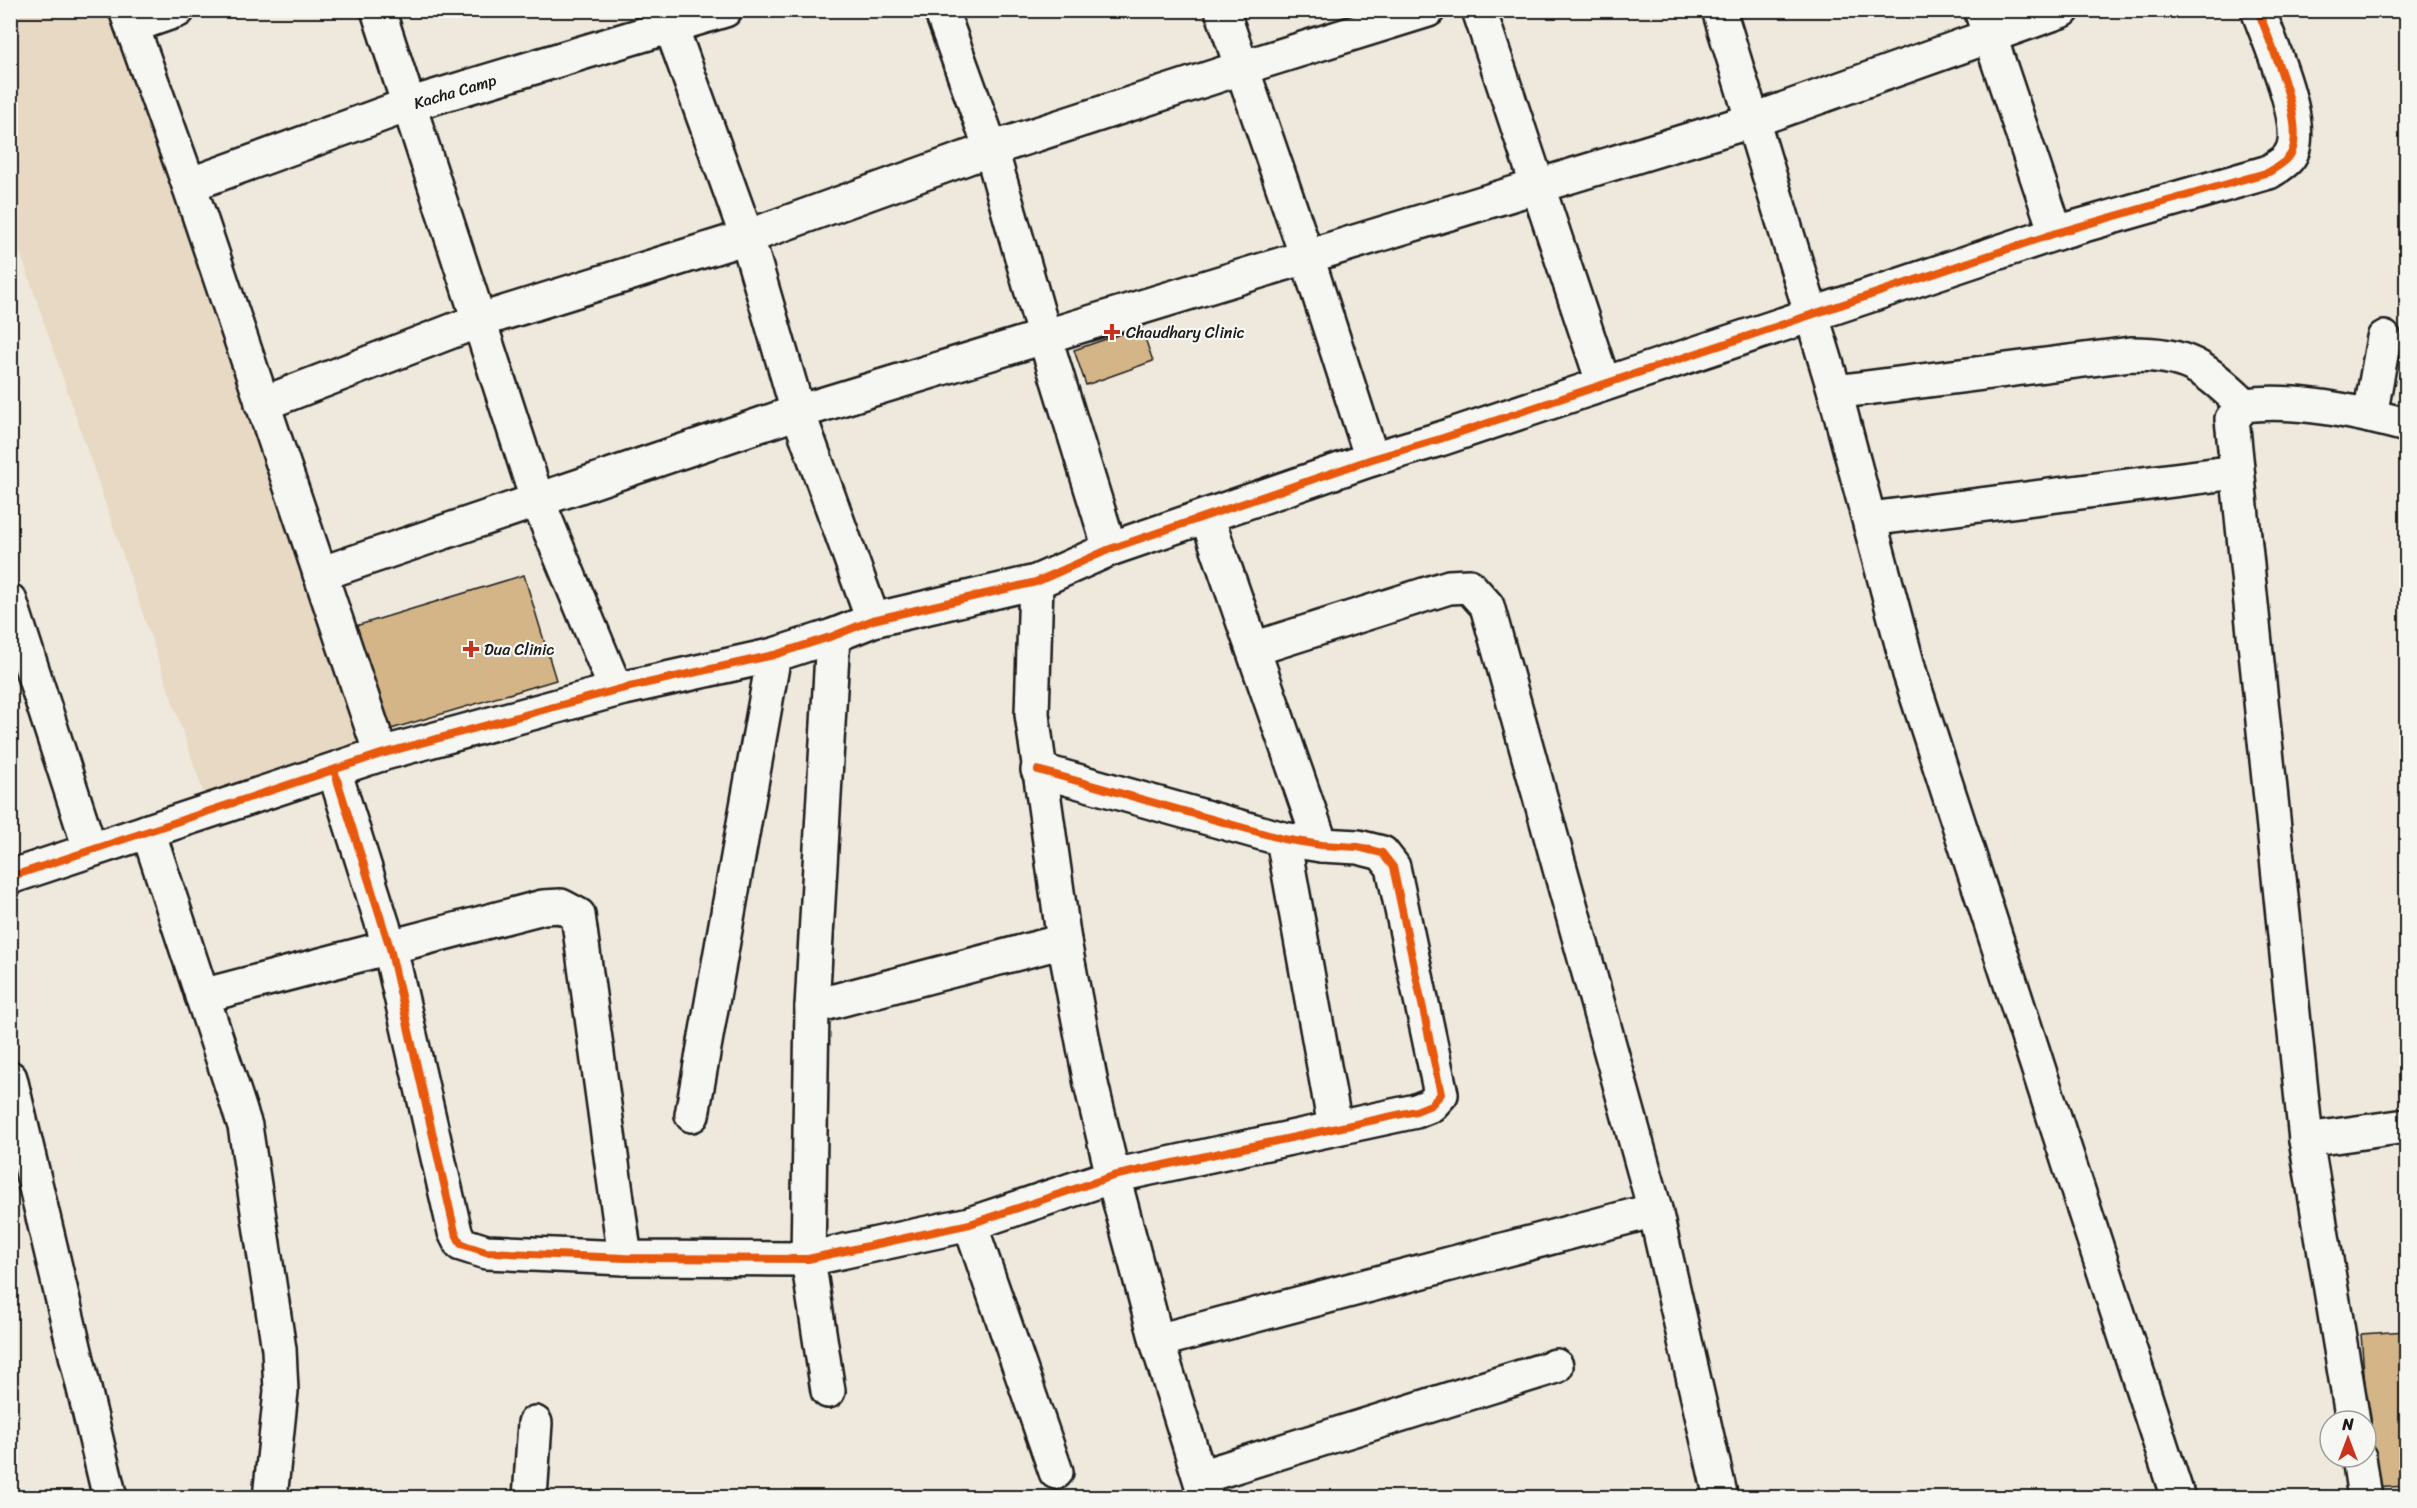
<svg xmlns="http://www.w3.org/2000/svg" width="2417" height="1508" font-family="Sriracha,sans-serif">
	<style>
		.built { fill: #e7d9c3 }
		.building { fill: #d3b587; stroke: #1c1c1c; stroke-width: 1.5 }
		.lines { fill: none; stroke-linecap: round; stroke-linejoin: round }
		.minor-casing { stroke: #1c1c1c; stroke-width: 38 }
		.minor { stroke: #f6f6f2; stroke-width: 33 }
		.cycleway-casing { stroke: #f6f6f2; stroke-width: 11 }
		.cycleway { stroke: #e8590c; stroke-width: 8 }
		.poi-dot { fill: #c8321e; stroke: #f6f6f2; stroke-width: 2 }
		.labels { text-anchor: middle; stroke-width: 4.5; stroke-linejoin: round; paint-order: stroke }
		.street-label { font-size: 16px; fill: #1c1c1c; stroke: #f6f6f2 }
		.poi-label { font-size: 16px; fill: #1c1c1c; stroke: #f6f6f2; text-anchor: start }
	</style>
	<rect width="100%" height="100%" fill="#efe9dd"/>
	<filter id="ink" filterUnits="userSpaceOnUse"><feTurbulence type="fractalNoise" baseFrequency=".0167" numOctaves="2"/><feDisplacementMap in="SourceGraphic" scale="12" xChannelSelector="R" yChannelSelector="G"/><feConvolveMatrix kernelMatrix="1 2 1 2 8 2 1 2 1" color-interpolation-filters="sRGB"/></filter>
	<g filter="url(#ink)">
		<path class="built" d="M 10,11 L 111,11 L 369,772 L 214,824 L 11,225 Z"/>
		<path class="building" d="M 1141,327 L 1153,361 L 1086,385 L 1074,350 Z
			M 524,575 L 556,680 L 381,732 L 349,628 Z
			M 2406,1331 L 2406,1486 L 2373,1488 L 2361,1334 Z"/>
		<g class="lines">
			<defs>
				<g id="minor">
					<path d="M 126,10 L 189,185 L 381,754"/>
					<path d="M 378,10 L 537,499 L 616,690"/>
					<path d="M 665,10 L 747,237 L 798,412 L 873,620"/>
					<path d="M 941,10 L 991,149 L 1045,338 L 1110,549"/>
					<path d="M 1222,10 L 1307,257 L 1372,459"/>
					<path d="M 1479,10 L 1603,382"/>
					<path d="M 1719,10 L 1835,392 L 1910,674 L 2178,1498"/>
					<path d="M 1981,10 L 2056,233"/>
					<path d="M 132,26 L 178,10"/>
					<path id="s1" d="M 189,185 L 408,105 L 725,10"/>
					<path d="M 1835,392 L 2131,354 C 2189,354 2203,367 2244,405"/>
					<path d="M 262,404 L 478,321 L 747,237 L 991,149 L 1241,68 L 1428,10"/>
					<path d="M 2370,416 L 2384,338"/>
					<path d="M 1207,517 L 1321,845"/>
					<path d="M 1870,519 L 2236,472"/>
					<path d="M 320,574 L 798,412 L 1751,121 L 2063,10"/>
					<path d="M 1036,582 L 1032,714 L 1064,941 L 1091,1084 L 1113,1176 L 1157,1341 L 1206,1498"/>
					<path d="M 10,601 L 90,849"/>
					<path d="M 1253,649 L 1449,587 L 1469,586 L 1487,606 L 1655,1210 L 1721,1498"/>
					<path d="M 334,770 L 390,948 L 455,1232 L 461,1244 L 486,1252 L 625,1258 L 808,1259 L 970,1224 L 1113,1176 L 1416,1111 L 1431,1105 L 1441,1094 L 1393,867 L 1382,853 L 1358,847 L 1321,845 L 1283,839 L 1038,770"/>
					<path d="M 148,831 L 245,1126 L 279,1349 L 281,1391 L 270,1498"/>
					<path d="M 1283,839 L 1335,1127"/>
					<path d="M 10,877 L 381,754 L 616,690 L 774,655 L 833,636 L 873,620 L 1036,582 L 1110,549 L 1372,459 L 1440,439 L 2056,233 L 2269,172 C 2275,168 2283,164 2288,158 C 2311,132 2269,41 2258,10"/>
					<path d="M 202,996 L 543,907 L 561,906 L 578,915 L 625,1258"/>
					<path d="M 812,1007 L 1064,941"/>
					<path d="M 10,1078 L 110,1498"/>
					<path d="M 692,1115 L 774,655"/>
					<path d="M 2306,1140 L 2406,1126"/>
					<path d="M 970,1224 L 1056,1472"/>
					<path d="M 1157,1341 L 1655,1210"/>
					<path d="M 828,1391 L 808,1259 L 812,1007 L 833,636"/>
					<path d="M 2353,1421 L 2306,1140 L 2232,419 L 2244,405 C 2295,398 2357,412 2406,425"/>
					<path d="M 2359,1457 L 2365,1498"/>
					<path d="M 1200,1477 L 1556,1366"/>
					<path d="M 530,1498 L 535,1423"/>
				</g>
			</defs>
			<use href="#minor" class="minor-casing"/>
			<use href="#minor" class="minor"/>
			<defs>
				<path id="cycleway" d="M 334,770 L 390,948 L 455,1232 L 461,1244 L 486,1252 L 625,1258 L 808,1259 L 970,1224 L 1113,1176 L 1416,1111 L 1431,1105 L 1441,1094 L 1393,867 L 1382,853 L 1358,847 L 1321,845 L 1283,839 L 1038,770
					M 10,877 L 381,754 L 616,690 L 774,655 L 833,636 L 873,620 L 1036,582 L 1110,549 L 1372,459 L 1440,439 L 2056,233 L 2269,172 C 2275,168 2283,164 2288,158 C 2311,132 2269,41 2258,10"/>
			</defs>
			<use href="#cycleway" class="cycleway-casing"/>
			<use href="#cycleway" class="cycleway"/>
		</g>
	</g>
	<g class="poi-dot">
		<path d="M1109 323h6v6h6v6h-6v6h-6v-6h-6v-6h6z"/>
		<path d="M468 640h6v6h6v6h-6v6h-6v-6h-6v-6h6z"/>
	</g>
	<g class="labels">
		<g class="street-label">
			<text dy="6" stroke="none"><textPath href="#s1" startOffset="282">Kacha Camp</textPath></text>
		</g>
		<g class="poi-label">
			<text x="1126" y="338">Chaudhary Clinic</text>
			<text x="484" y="655">Dua Clinic</text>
		</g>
	</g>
	<rect width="2417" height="1508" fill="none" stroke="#f6f6f2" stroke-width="36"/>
	<rect x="18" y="18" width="2381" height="1472" fill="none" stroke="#1c1c1c" stroke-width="2" filter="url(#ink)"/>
	<g transform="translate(2348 1439)"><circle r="28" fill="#f6f6f2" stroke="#9f9f9c" stroke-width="1.5"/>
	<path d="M0-4.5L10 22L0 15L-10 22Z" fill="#c8321e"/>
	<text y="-9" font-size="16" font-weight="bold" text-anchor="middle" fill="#1c1c1c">N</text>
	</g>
</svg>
